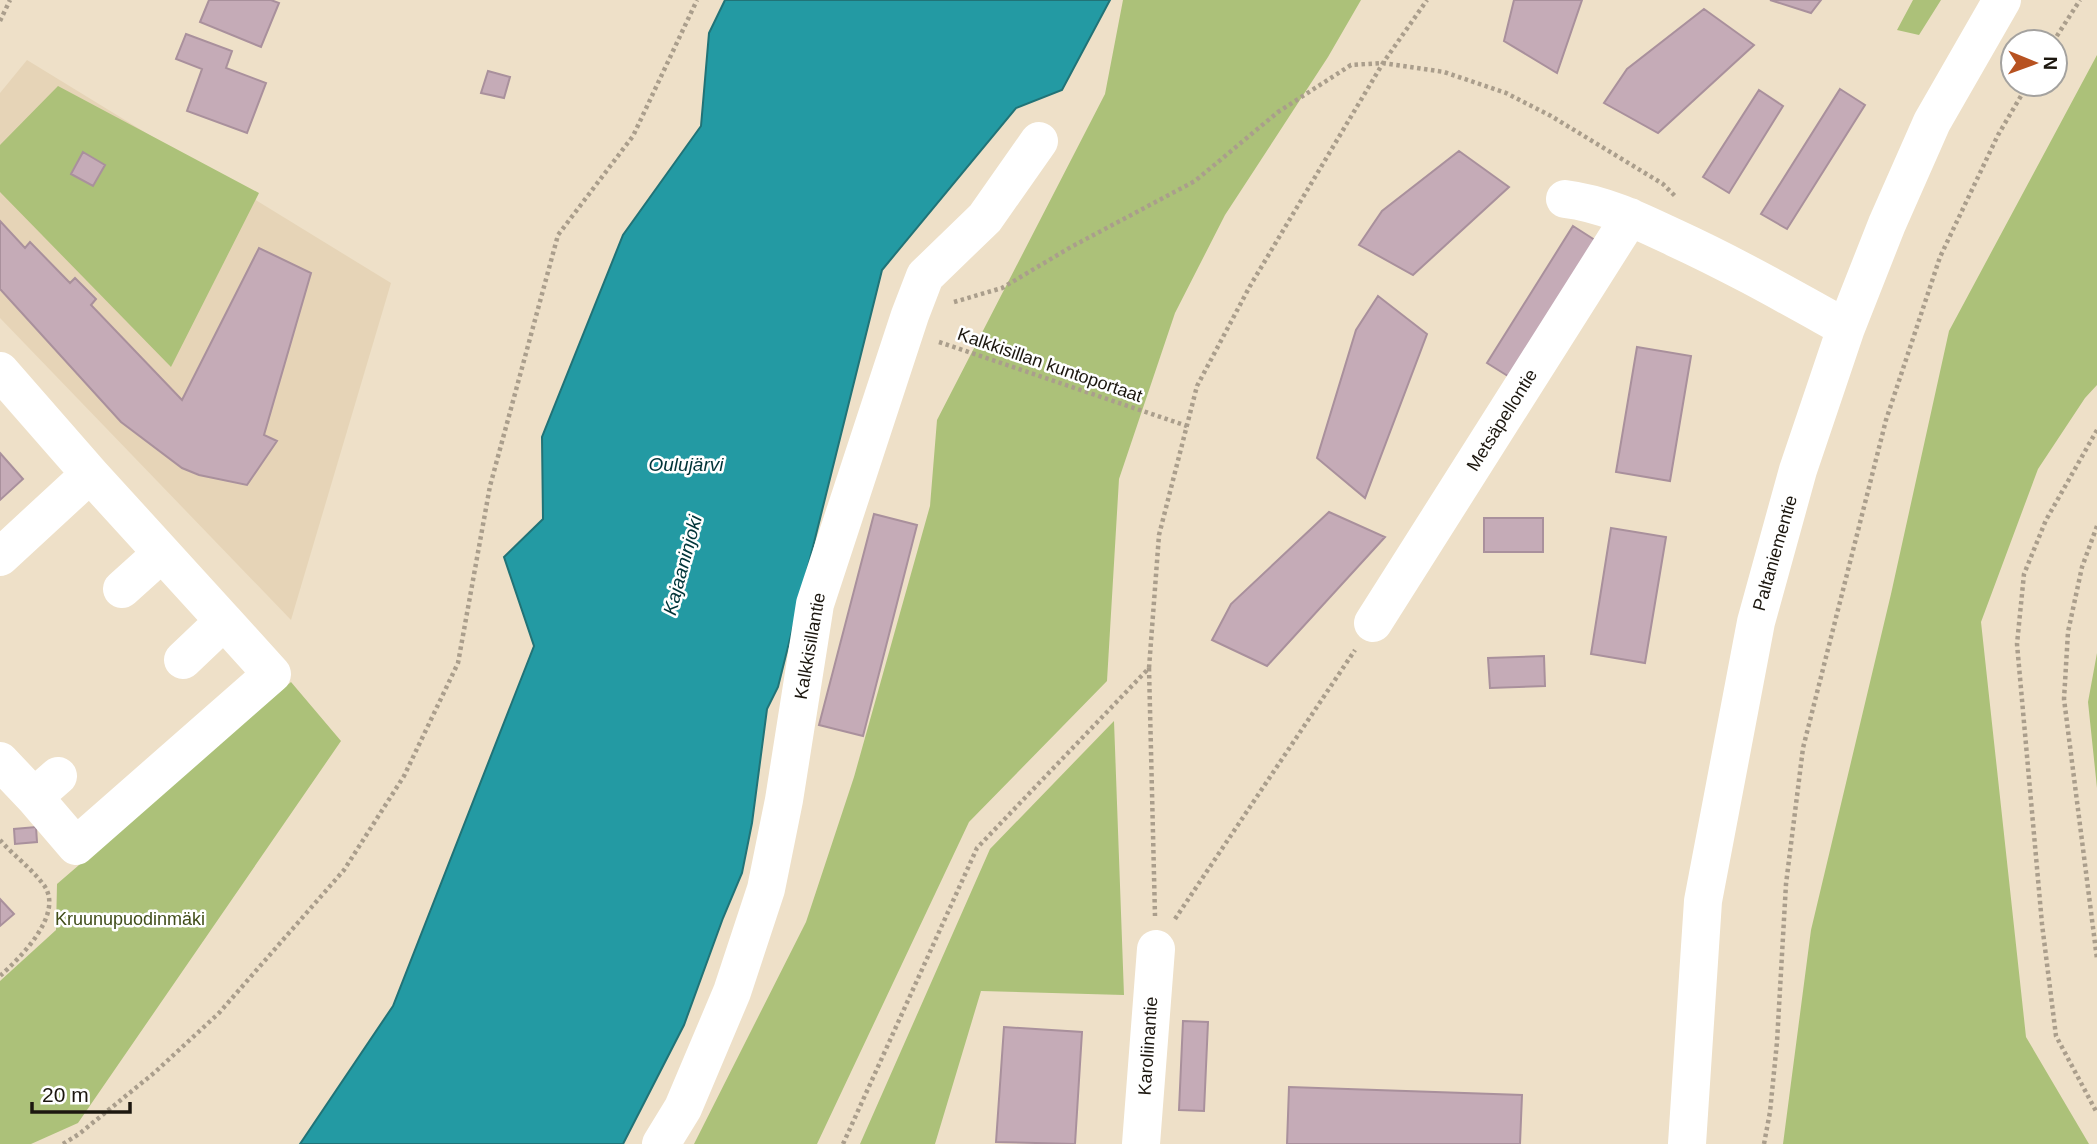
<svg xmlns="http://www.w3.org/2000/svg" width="2097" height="1144" font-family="Arial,sans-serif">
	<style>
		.built { fill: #e6d4b7 }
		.green { fill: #acc179 }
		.water { fill: #239aa3; stroke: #217377; stroke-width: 2 }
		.building { fill: #c5abb7; stroke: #a9909c; stroke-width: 2 }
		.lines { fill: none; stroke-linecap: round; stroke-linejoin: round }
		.path { stroke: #aa9e8c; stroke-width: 4.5; stroke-dasharray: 3.5 3.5; stroke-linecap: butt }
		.minor { stroke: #fff; stroke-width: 38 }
		.labels { text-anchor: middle; stroke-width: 5; stroke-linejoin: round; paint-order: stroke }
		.street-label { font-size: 18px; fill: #1c170f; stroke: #fff }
		.park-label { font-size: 18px; fill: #414e19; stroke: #fff }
		.water-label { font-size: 19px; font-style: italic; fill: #003438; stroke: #fff }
	</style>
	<rect width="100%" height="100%" fill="#eee0c8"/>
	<path class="built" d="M 27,60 L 391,283 L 291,620 L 0,318 L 0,93 Z"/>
	<path class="green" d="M 1123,0 L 1361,0 L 1328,57 L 1225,215 L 1175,313 L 1119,479 L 1107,681 L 969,822 L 817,1144 L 694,1144 L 806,922 L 854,777 L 930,506 L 937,420 L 1105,94 Z
		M 1913,0 L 1941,0 L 1919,35 L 1897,30 Z
		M 2097,55 L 2097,385 L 2085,398 L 2038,469 L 1981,622 L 2026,1037 L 2089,1144 L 1783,1144 L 1811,930 L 1891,594 L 1949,331 Z
		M 58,86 L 259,193 L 171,367 L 0,192 L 0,145 Z
		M 2097,653 L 2097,788 L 2088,702 Z
		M 291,682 L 341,741 L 78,1123 L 31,1144 L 0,1144 L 0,981 L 56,930 L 57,884 Z
		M 1114,721 L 1124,995 L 981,991 L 935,1144 L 860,1144 L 990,849 Z"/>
	<path class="water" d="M 725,0 L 1110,0 L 1062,90 L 1016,108 L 882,270 L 778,687 L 767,709 L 752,823 L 742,873 L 723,918 L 684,1025 L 623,1144 L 300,1144 L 393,1006 L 534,646 L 504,557 L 543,519 L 542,437 L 623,235 L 701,126 L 709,33 Z"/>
	<path class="building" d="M 209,0 L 271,0 L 279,3 L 261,47 L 200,22 Z
		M 1514,0 L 1582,0 L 1557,73 L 1504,41 Z
		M 1770,0 L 1821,0 L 1811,13 Z
		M 1704,9 L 1754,45 L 1658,133 L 1604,103 L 1627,69 Z
		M 186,34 L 232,51 L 226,68 L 266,83 L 247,133 L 187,111 L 202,69 L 176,59 Z
		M 488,71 L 510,77 L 504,98 L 481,93 Z
		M 1840,89 L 1865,105 L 1787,229 L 1761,214 Z
		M 1759,90 L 1783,106 L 1729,193 L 1703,177 Z
		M 1459,151 L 1509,187 L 1413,275 L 1359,245 L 1382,211 Z
		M 83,152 L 105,165 L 93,186 L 71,174 Z
		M 0,221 L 25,248 L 30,242 L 70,283 L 75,278 L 96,299 L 91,305 L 182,400 L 259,248 L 311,273 L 264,435 L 277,441 L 247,485 L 199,475 L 182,468 L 121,422 L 0,289 Z
		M 1573,226 L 1598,242 L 1511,378 L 1487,363 Z
		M 1378,296 L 1427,334 L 1365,498 L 1317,458 L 1356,330 Z
		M 1637,347 L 1691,356 L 1670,481 L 1616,472 Z
		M 0,453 L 23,479 L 0,500 Z
		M 1329,512 L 1385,537 L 1267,666 L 1212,640 L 1231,604 Z
		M 874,514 L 917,525 L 863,736 L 819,725 Z
		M 1484,518 L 1543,518 L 1543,552 L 1484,552 Z
		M 1611,528 L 1666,537 L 1645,663 L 1591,654 Z
		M 1544,656 L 1545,686 L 1490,688 L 1488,658 Z
		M 36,827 L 37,842 L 15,844 L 14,829 Z
		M 0,899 L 14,914 L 0,926 Z
		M 1183,1021 L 1208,1022 L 1204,1111 L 1179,1110 Z
		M 1004,1027 L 1082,1032 L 1075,1144 L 996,1142 Z
		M 1289,1087 L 1522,1095 L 1520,1144 L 1287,1144 Z"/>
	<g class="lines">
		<path class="path" d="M 0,21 L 10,0
			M 2053,42 L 2080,0
			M 954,302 L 1002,288 L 1071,247 L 1195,181 L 1278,112 L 1351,65 L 1383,63 L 1444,72 L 1506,93 L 1551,116 L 1663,184 L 1675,196
			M 939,342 L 1187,426
			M 2097,430 L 2046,520 L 2024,574 L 2017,644 L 2042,924 L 2056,1036 L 2097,1113
			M 2097,526 L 2082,567 L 2068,632 L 2064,699 L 2097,959
			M 1149,668 L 1155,916
			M 0,840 C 13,855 31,868 43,884 C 66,913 20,958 0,976
			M 1175,919 L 1355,650
			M 63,1144 L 79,1134 L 154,1073 L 219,1013 L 344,870 L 404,776 L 458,663 L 490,486 L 558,235 L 633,136 L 697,0
			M 843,1144 L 977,848 L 1149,668 L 1159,535 L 1197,386 L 1250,286 L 1383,63 L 1427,0
			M 1764,1144 L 1770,1112 L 1777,1042 L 1786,884 L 1803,748 L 1886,420 L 1940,257 L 1998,135 L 2028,84"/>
		<path class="minor" d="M 1565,199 C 1605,204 1639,221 1675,238 C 1734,265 1790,297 1846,328
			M 0,371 L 90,474
			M 0,557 L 90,474 L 224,621 L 183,660
			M 122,589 L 162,553
			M 1373,623 L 1630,217
			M 0,761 L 34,797 L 58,776
			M 34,797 L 76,846 L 272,674 L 224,621
			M 661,1144 L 683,1108 L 732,992 L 766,889 L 784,800 L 815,604 L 910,315 L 925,276 L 985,218 L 1039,141
			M 1141,1144 L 1156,949
			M 1687,1144 L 1703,901 L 1756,622 L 1798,470 L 1846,328 L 1887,224 L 1932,122 L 2002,0"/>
	</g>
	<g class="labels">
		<g class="street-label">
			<text transform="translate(1050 365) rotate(19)" y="6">Kalkkisillan kuntoportaat</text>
			<text transform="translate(1502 420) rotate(-58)" y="6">Metsäpellontie</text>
			<text transform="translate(1775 553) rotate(-74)" y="6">Paltaniementie</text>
			<text transform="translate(810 646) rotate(-80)" y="6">Kalkkisillantie</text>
			<text transform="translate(1148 1046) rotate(-86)" y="6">Karoliinantie</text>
		</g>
		<g class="park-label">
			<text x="130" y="925">Kruunupuodinmäki</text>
		</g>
		<g class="water-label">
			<text x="686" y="471">Oulujärvi</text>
			<text transform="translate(682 565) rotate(-75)" y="7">Kajaaninjoki</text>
		</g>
	</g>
	<g transform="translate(2034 63) rotate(91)"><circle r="33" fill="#ffffff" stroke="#a4a29f" stroke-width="2"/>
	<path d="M0-5L12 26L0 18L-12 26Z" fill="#b75221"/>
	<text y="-10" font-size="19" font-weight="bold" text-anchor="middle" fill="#1c170f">N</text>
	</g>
	<path d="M32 1102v10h98v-10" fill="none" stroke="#1c170f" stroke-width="3.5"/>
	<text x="42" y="1102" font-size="21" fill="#1c170f" stroke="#ffffff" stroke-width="5" paint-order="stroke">20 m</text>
</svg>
